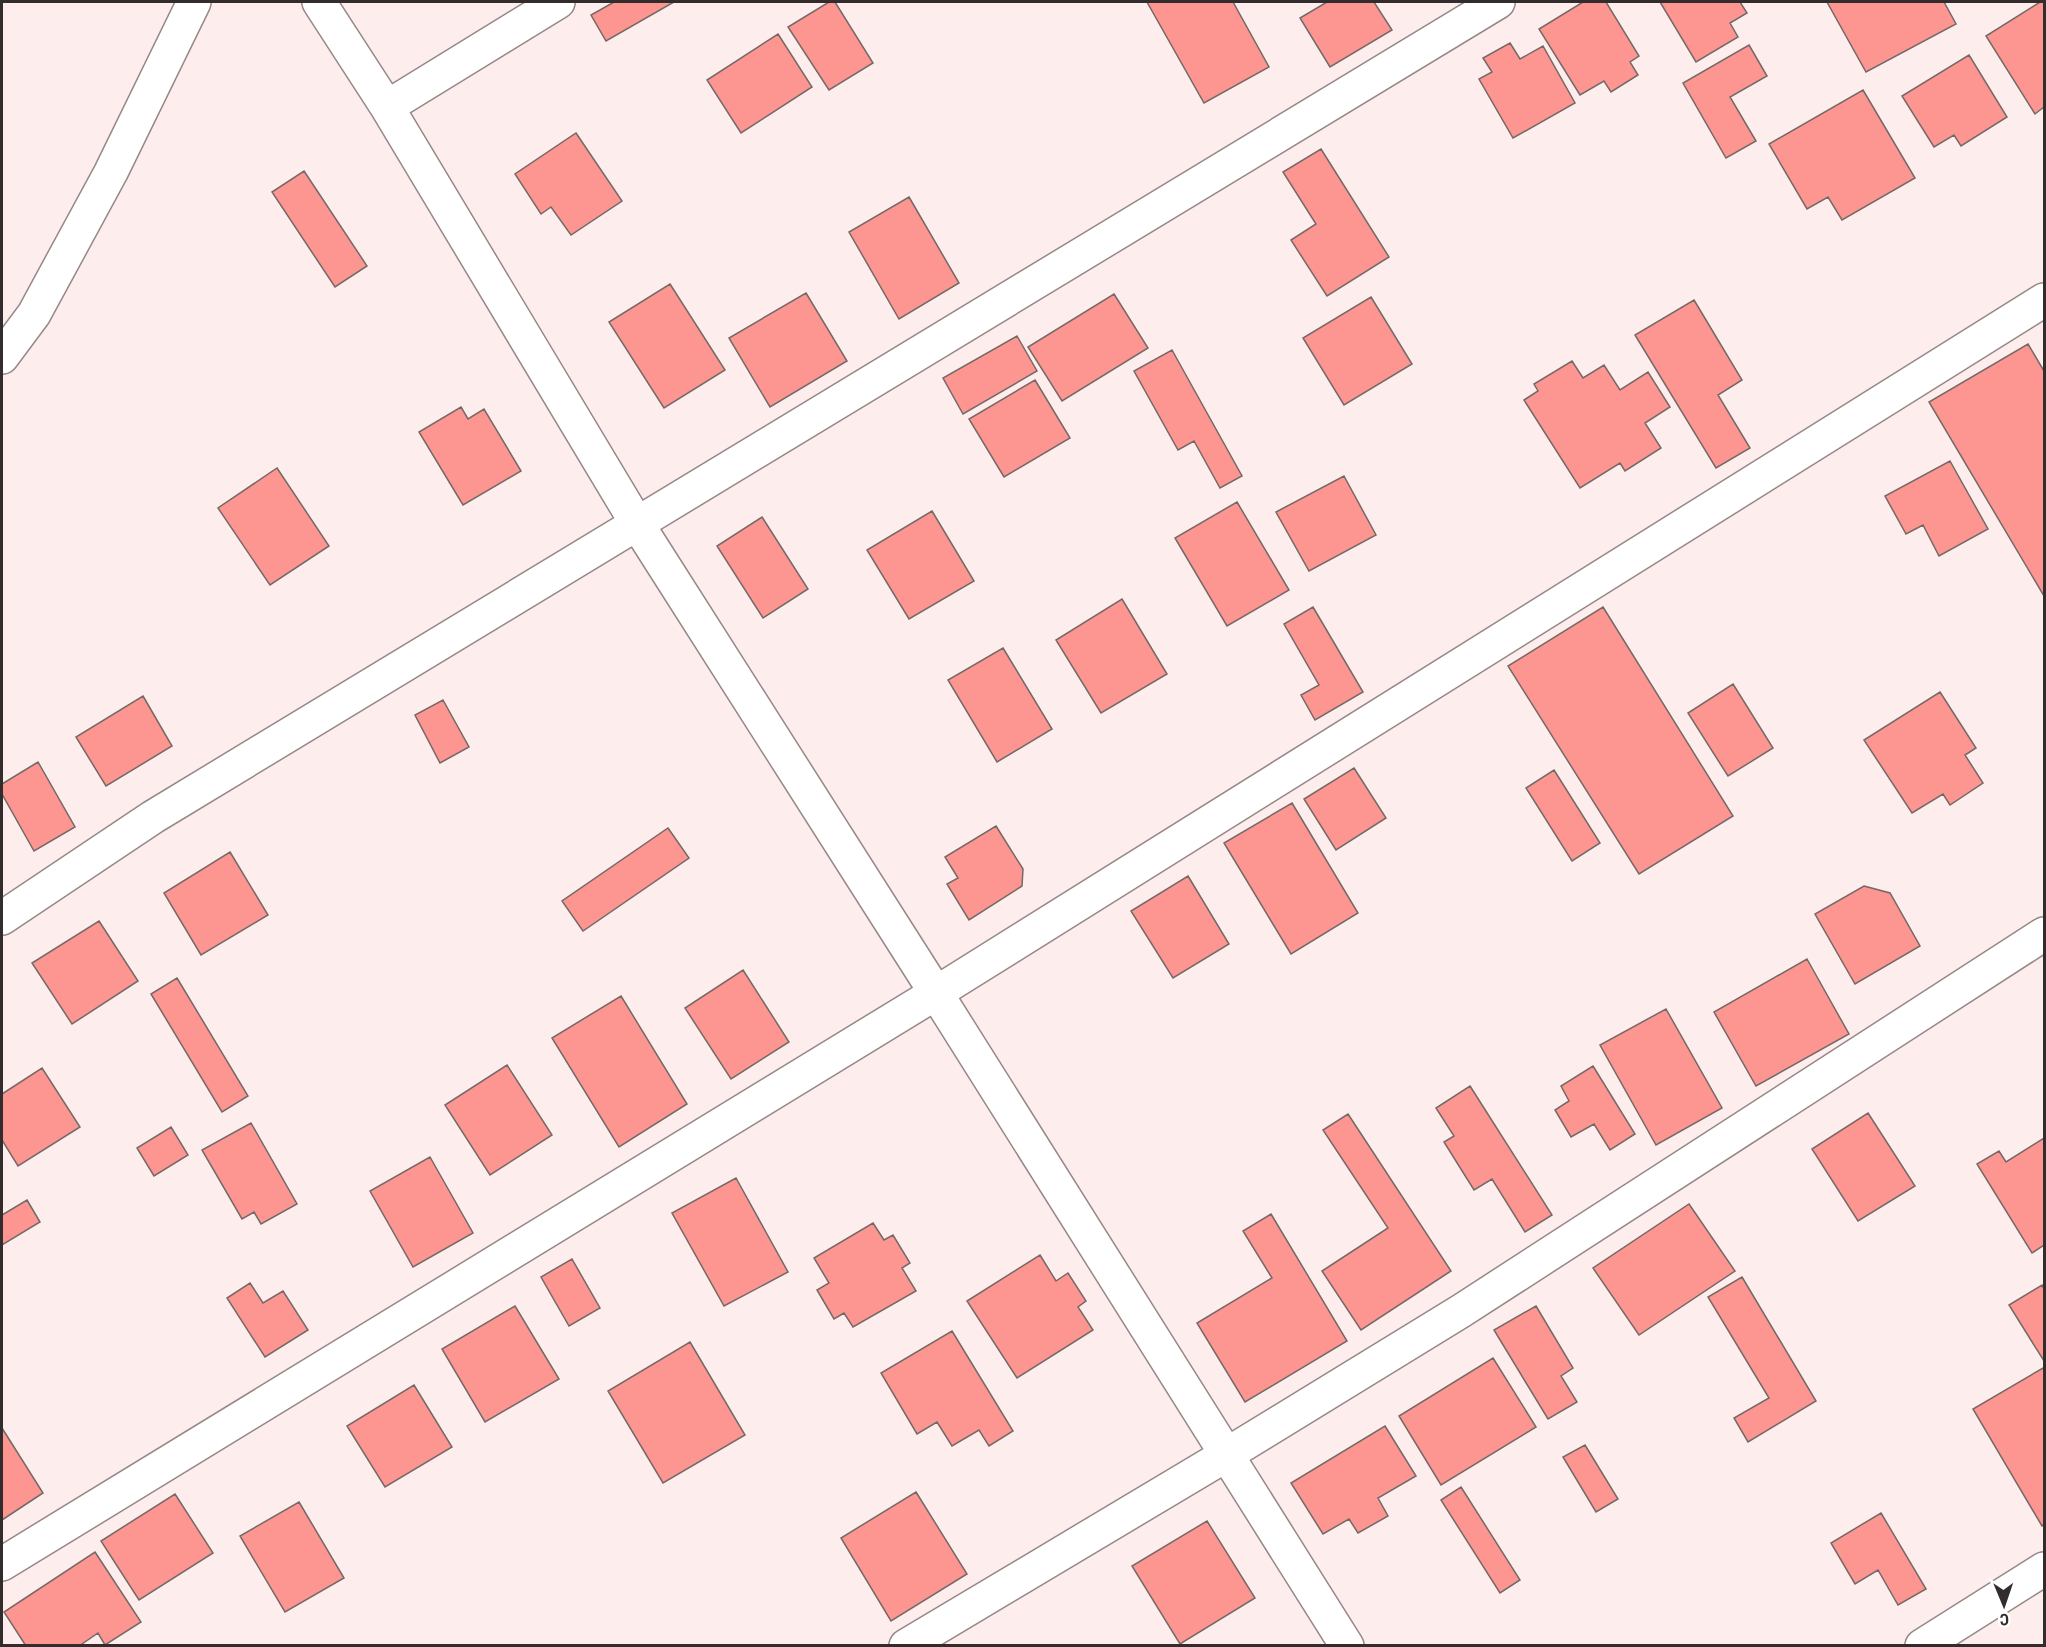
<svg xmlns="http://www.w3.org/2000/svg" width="2046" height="1647" font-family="'Roboto Condensed',sans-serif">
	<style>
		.building { fill: #fd9591; stroke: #756867; stroke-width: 1.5 }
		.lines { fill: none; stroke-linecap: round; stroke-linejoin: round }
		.minor-casing { stroke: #968887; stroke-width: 36 }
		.minor { stroke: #fff; stroke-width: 33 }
	</style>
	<rect width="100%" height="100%" fill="#fdeeed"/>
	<path class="building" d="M 614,2 L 674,2 L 606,41 L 591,15 Z
		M 829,2 L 835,2 L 873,63 L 829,90 L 788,27 Z
		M 1147,2 L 1233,2 L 1269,67 L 1204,103 Z
		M 1327,2 L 1374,2 L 1392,30 L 1330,67 L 1300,18 Z
		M 1583,2 L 1606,2 L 1639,56 L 1630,62 L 1638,75 L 1611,92 L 1604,81 L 1580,95 L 1539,29 Z
		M 1660,2 L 1740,2 L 1747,13 L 1730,23 L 1738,37 L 1696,62 Z
		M 1827,2 L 1944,2 L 1956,24 L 1866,72 Z
		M 2040,2 L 2044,2 L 2044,107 L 2035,114 L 1986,36 Z
		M 778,34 L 812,87 L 741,133 L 707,80 Z
		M 1510,43 L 1520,59 L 1543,46 L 1575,103 L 1513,138 L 1479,79 L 1492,72 L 1483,58 Z
		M 1749,45 L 1767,76 L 1730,97 L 1756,141 L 1726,158 L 1683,83 Z
		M 1969,55 L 2007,117 L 1961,146 L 1954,135 L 1934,147 L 1902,96 Z
		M 1863,90 L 1915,178 L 1842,220 L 1828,197 L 1807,209 L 1769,144 Z
		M 576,133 L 622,201 L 571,235 L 551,207 L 541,214 L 515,174 Z
		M 1321,149 L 1389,257 L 1327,296 L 1291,240 L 1316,224 L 1283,172 Z
		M 304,171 L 367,266 L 335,287 L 272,192 Z
		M 909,197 L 959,283 L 899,319 L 849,232 Z
		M 670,284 L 725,370 L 664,408 L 609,322 Z
		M 806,293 L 847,361 L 770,407 L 729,338 Z
		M 1114,294 L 1148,348 L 1062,401 L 1028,347 Z
		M 1371,297 L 1412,364 L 1344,405 L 1303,338 Z
		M 1694,300 L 1742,380 L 1718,395 L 1750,448 L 1716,468 L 1635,335 Z
		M 1017,336 L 1037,371 L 963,414 L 943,378 Z
		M 2028,344 L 2044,371 L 2044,596 L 1929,402 Z
		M 1172,350 L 1242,476 L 1220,488 L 1194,441 L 1178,450 L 1134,371 Z
		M 1572,361 L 1583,378 L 1604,365 L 1620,390 L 1648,372 L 1670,407 L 1645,423 L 1661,448 L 1625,471 L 1620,463 L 1580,488 L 1524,400 L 1538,391 L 1534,384 Z
		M 1035,380 L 1070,438 L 1004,477 L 969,419 Z
		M 461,407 L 468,419 L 484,409 L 521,471 L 463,505 L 419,432 Z
		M 1950,461 L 1988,529 L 1939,556 L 1923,525 L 1906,534 L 1885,496 Z
		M 277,468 L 329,546 L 270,585 L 218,508 Z
		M 1344,476 L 1376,535 L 1309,571 L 1276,512 Z
		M 1237,502 L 1289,590 L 1227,626 L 1175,538 Z
		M 932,511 L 974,581 L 909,619 L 867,550 Z
		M 762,517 L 808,589 L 763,618 L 717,546 Z
		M 1122,599 L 1167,674 L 1101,713 L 1056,640 Z
		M 1313,607 L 1363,692 L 1315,720 L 1301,695 L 1319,685 L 1284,624 Z
		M 1603,607 L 1733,816 L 1639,874 L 1508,666 Z
		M 1003,648 L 1052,729 L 997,762 L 948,680 Z
		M 1733,684 L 1773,748 L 1728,776 L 1688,713 Z
		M 1940,692 L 1976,748 L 1965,755 L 1983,783 L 1950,805 L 1943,794 L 1912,813 L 1864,740 Z
		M 143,696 L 172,746 L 106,786 L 76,737 Z
		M 443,700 L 469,747 L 440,763 L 415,715 Z
		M 38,762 L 75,827 L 34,851 L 2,794 L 2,784 Z
		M 1354,768 L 1386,818 L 1336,850 L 1304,799 Z
		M 1554,770 L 1600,843 L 1572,861 L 1526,788 Z
		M 1292,803 L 1358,913 L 1291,954 L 1224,843 Z
		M 996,826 L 1023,869 L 1022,886 L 969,920 L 947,884 L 958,878 L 945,857 Z
		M 668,828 L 689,858 L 583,931 L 562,901 Z
		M 230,852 L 268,915 L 201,955 L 164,893 Z
		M 1188,876 L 1229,944 L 1173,978 L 1131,911 Z
		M 1864,886 L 1890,893 L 1920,946 L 1855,984 L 1815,914 Z
		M 99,921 L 138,981 L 72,1024 L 32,963 Z
		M 1807,959 L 1849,1034 L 1756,1086 L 1714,1012 Z
		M 743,970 L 789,1042 L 731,1079 L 685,1008 Z
		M 177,978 L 248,1096 L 222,1112 L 151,994 Z
		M 621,996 L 687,1104 L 619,1147 L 552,1038 Z
		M 1666,1009 L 1722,1108 L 1656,1145 L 1600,1045 Z
		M 507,1065 L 552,1135 L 490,1175 L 445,1105 Z
		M 1593,1066 L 1635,1134 L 1610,1150 L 1594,1124 L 1571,1137 L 1555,1110 L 1569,1101 L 1561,1086 Z
		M 42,1068 L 80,1127 L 18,1166 L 2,1140 L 2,1094 Z
		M 1470,1086 L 1552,1215 L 1525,1232 L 1492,1179 L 1474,1190 L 1444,1142 L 1454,1136 L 1436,1108 Z
		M 1868,1113 L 1915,1186 L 1858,1221 L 1812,1149 Z
		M 1348,1114 L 1451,1271 L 1361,1330 L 1322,1271 L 1388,1228 L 1323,1130 Z
		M 251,1123 L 297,1204 L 261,1224 L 254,1212 L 242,1219 L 202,1150 Z
		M 171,1127 L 188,1155 L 154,1176 L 137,1148 Z
		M 2044,1138 L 2044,1245 L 2032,1253 L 1977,1164 L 1999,1151 L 2006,1162 Z
		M 430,1157 L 473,1233 L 413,1267 L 370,1191 Z
		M 736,1178 L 788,1272 L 724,1306 L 672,1213 Z
		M 27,1200 L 40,1222 L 2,1245 L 2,1215 Z
		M 1689,1204 L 1735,1271 L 1639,1335 L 1593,1268 Z
		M 1271,1214 L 1347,1341 L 1245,1402 L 1197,1323 L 1272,1278 L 1243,1231 Z
		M 873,1223 L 884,1240 L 893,1235 L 910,1263 L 902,1268 L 916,1291 L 853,1327 L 844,1313 L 834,1319 L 817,1290 L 829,1283 L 814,1258 Z
		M 1040,1255 L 1056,1281 L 1068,1273 L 1086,1301 L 1078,1307 L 1093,1330 L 1017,1378 L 967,1301 Z
		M 572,1259 L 600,1308 L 569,1326 L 541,1277 Z
		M 1742,1277 L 1816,1401 L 1748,1442 L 1734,1418 L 1769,1398 L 1708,1297 Z
		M 250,1283 L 263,1303 L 283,1291 L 308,1330 L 265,1357 L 227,1298 Z
		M 2042,1285 L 2044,1289 L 2044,1361 L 2009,1305 Z
		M 515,1306 L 559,1379 L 485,1422 L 442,1349 Z
		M 1536,1306 L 1573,1368 L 1561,1376 L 1577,1402 L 1548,1419 L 1494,1330 Z
		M 952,1331 L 1013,1431 L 989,1446 L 979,1430 L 952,1446 L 937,1422 L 917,1434 L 881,1373 Z
		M 690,1342 L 745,1435 L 663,1483 L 608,1391 Z
		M 1493,1358 L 1536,1427 L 1441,1485 L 1399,1416 Z
		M 2043,1368 L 2044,1370 L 2044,1524 L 2042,1526 L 1973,1409 Z
		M 414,1385 L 452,1447 L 385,1487 L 347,1426 Z
		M 1385,1426 L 1416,1476 L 1378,1498 L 1388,1516 L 1358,1533 L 1349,1519 L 1323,1534 L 1291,1483 Z
		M 2,1428 L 43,1493 L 2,1520 Z
		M 1585,1445 L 1618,1499 L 1596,1512 L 1563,1457 Z
		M 1461,1487 L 1520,1580 L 1500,1593 L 1441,1500 Z
		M 916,1492 L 967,1574 L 891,1621 L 841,1538 Z
		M 175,1494 L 213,1553 L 139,1600 L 101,1541 Z
		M 299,1502 L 344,1578 L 285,1612 L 240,1536 Z
		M 1881,1513 L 1926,1589 L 1898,1605 L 1878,1570 L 1855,1584 L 1831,1543 Z
		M 1207,1521 L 1255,1598 L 1180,1644 L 1132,1566 Z
		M 95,1552 L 141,1622 L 105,1645 L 98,1633 L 79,1646 L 26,1646 L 4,1612 Z"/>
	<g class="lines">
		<defs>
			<path id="minor" d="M 319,2 L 387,107 L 636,522 L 936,993 L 1347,1646
				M 387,107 L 558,2
				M 2,357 L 34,314 L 111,172 L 194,2
				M 2,918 L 153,817 L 1498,2
				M 2,1564 L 936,993 L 2044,300
				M 906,1646 L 1226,1455 L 1461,1311 L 2044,934
				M 1922,1646 L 2044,1569"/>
		</defs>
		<use href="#minor" class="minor-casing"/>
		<use href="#minor" class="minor"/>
	</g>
	<rect width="2046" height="1647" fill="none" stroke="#322c2c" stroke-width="6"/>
	<g transform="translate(2004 1605) rotate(178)" stroke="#ffffff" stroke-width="4.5" paint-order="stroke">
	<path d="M0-4.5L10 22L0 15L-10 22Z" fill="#322c2c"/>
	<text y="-9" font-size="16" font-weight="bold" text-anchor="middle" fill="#322c2c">С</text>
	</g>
</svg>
